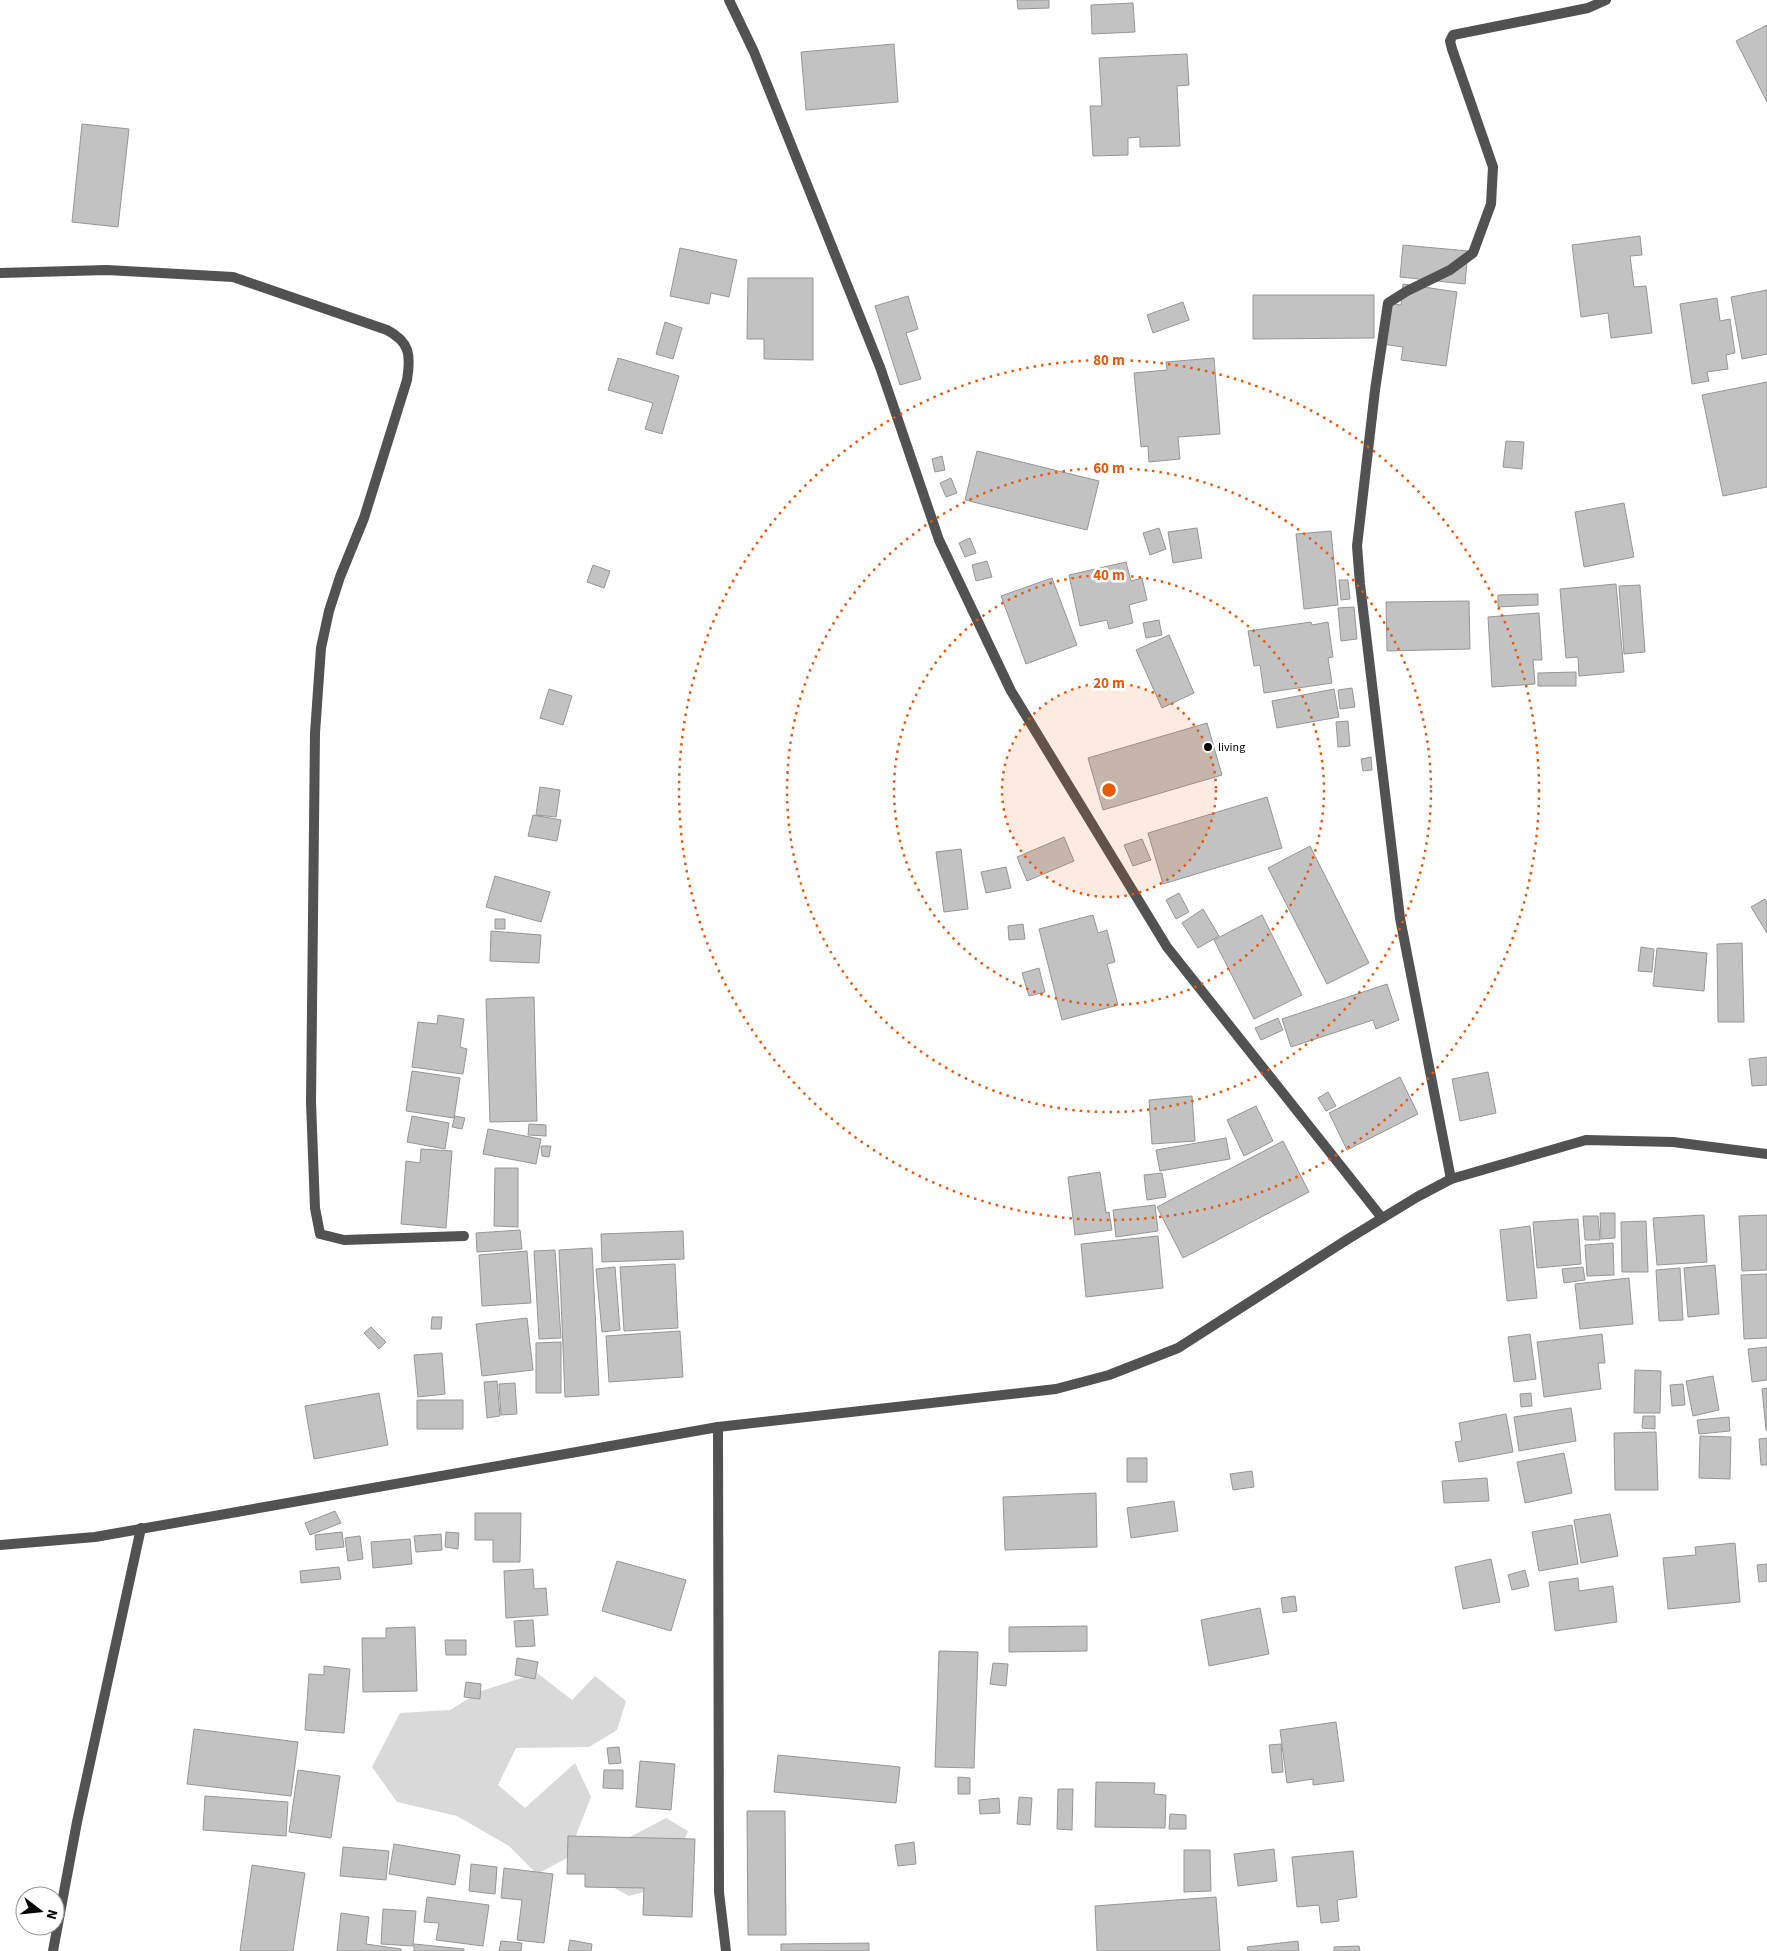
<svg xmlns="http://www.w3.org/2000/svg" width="1767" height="1951" font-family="'Source Sans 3',sans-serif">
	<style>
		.green { fill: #d9d9d9 }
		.building { fill: #c2c2c2; stroke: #969696 }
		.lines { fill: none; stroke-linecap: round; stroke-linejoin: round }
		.minor { stroke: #525252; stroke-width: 10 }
		.tertiary { stroke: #525252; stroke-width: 10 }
		.ring { fill: none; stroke: #e8590c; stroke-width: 2.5; stroke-dasharray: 2.5 5 }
		.poi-dot { fill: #000; stroke: #fff; stroke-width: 2 }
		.labels { text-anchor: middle; stroke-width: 5; stroke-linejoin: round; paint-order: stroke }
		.poi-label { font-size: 12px; fill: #000; stroke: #fff; text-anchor: start }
		.centre { fill: #e8590c; stroke: #fff; stroke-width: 2.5 }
		.ring-label { font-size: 15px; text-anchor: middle; font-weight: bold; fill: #e8590c; stroke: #fff; stroke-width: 5; stroke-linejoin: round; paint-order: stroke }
	</style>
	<rect width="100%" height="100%" fill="#fff"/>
	<path class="green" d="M 537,1673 L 572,1700 L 595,1676 L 626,1701 L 617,1730 L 589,1747 L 516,1748 L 498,1785 L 525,1808 L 575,1763 L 591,1797 L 567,1858 L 537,1874 L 509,1846 L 457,1816 L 397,1802 L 372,1767 L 400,1713 L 450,1710 L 481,1691 Z
		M 666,1818 L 688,1831 L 671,1873 L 652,1890 L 629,1896 L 609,1885 L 630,1837 Z"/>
	<path class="building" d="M 1017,0 L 1049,0 L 1049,8 L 1018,9 Z
		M 1133,3 L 1135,32 L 1092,34 L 1091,5 Z
		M 1767,25 L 1767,102 L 1736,41 Z
		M 894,44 L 898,102 L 806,110 L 801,52 Z
		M 1187,54 L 1189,85 L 1177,86 L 1180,146 L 1140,147 L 1140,137 L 1128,138 L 1128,155 L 1093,156 L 1090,106 L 1102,106 L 1099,58 Z
		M 82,124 L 129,129 L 118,227 L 72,222 Z
		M 1640,236 L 1642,255 L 1630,256 L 1634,287 L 1646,286 L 1652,333 L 1611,338 L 1608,313 L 1581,317 L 1572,245 Z
		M 1403,245 L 1468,251 L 1465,284 L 1400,277 Z
		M 680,248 L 737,260 L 729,297 L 711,293 L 709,304 L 670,296 Z
		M 748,278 L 813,278 L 813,360 L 764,359 L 764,339 L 747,339 Z
		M 1403,284 L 1457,292 L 1446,366 L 1401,360 L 1403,347 L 1382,344 L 1388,303 L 1401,305 Z
		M 1767,290 L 1767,354 L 1742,359 L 1731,297 Z
		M 1253,295 L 1374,295 L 1374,338 L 1253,339 Z
		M 908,296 L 918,329 L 906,333 L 921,379 L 900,385 L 875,306 Z
		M 1717,298 L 1720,321 L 1730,319 L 1735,353 L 1726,355 L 1728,369 L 1707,372 L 1709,381 L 1692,384 L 1680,304 Z
		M 1183,302 L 1189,320 L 1153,333 L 1147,315 Z
		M 665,322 L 682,328 L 673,359 L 656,354 Z
		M 618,358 L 679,376 L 662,434 L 645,429 L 653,403 L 608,390 Z
		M 1214,358 L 1220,434 L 1178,437 L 1180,459 L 1149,462 L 1148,446 L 1141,447 L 1134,373 L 1167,370 L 1166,362 Z
		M 1767,382 L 1767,487 L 1723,496 L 1702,395 Z
		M 1506,441 L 1524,442 L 1522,469 L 1503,467 Z
		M 977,451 L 1099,481 L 1087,530 L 965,500 Z
		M 942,456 L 945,470 L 935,472 L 932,459 Z
		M 951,478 L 957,493 L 946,497 L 940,483 Z
		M 1624,503 L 1634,557 L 1584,567 L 1575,512 Z
		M 1159,528 L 1166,549 L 1150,555 L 1143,533 Z
		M 1197,528 L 1202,558 L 1173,563 L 1168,532 Z
		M 1331,531 L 1338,605 L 1304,609 L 1296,534 Z
		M 970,538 L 976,553 L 965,557 L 959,543 Z
		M 987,561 L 992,577 L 976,581 L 972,565 Z
		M 1126,562 L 1131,581 L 1142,578 L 1147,600 L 1129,605 L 1133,623 L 1109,629 L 1107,620 L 1080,626 L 1069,575 Z
		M 593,565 L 610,571 L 604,588 L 587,582 Z
		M 1052,578 L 1077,645 L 1026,664 L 1001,596 Z
		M 1339,580 L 1348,580 L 1350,599 L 1341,600 Z
		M 1616,584 L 1624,672 L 1579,676 L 1578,657 L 1566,658 L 1560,589 Z
		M 1640,585 L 1645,652 L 1624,654 L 1619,586 Z
		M 1538,594 L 1538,605 L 1498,607 L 1498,595 Z
		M 1469,601 L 1470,649 L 1387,651 L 1386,602 Z
		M 1354,607 L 1357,639 L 1341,641 L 1338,608 Z
		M 1539,613 L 1542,660 L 1533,660 L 1535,684 L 1492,687 L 1488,617 Z
		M 1159,620 L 1162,635 L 1146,638 L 1143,623 Z
		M 1311,622 L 1312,625 L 1328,622 L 1333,657 L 1328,658 L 1332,683 L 1264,693 L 1260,665 L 1254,666 L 1248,631 Z
		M 1169,635 L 1194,693 L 1162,708 L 1136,650 Z
		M 1576,672 L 1576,686 L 1538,686 L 1538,673 Z
		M 1352,688 L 1355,707 L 1340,709 L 1338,690 Z
		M 549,689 L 572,696 L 563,725 L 540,718 Z
		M 1334,689 L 1339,717 L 1277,728 L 1272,701 Z
		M 1348,721 L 1350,746 L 1338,747 L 1336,722 Z
		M 1207,723 L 1222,775 L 1103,810 L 1088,758 Z
		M 1371,757 L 1372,770 L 1363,771 L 1361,759 Z
		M 540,787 L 560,790 L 556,817 L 536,815 Z
		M 1267,797 L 1282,848 L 1163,884 L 1148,833 Z
		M 533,815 L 561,820 L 557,841 L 528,836 Z
		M 1064,837 L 1074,861 L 1027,881 L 1017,857 Z
		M 1142,839 L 1151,860 L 1133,866 L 1124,845 Z
		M 1310,846 L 1369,963 L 1327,984 L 1268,868 Z
		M 961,849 L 968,909 L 944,912 L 936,852 Z
		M 1006,867 L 1011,888 L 986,893 L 981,872 Z
		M 495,876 L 550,892 L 541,922 L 486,907 Z
		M 1179,893 L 1189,912 L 1176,919 L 1166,900 Z
		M 1765,899 L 1767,903 L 1767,933 L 1751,907 Z
		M 1203,909 L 1219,936 L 1198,948 L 1182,923 Z
		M 1093,915 L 1098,933 L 1107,930 L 1115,962 L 1107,964 L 1118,1005 L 1062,1020 L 1039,929 Z
		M 1262,915 L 1302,995 L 1254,1019 L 1214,940 Z
		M 495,919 L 505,919 L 505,929 L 495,929 Z
		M 1023,924 L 1025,939 L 1009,940 L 1008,926 Z
		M 491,931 L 541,935 L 539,963 L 490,961 Z
		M 1742,943 L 1744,1022 L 1718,1022 L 1717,944 Z
		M 1641,947 L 1654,949 L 1652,972 L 1638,971 Z
		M 1657,948 L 1707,953 L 1704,991 L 1653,986 Z
		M 1039,968 L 1045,992 L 1029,996 L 1022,973 Z
		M 1387,984 L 1399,1020 L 1376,1029 L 1373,1020 L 1291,1047 L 1282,1019 Z
		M 534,997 L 537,1121 L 490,1122 L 486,999 Z
		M 438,1015 L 464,1019 L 460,1047 L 467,1049 L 463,1074 L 412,1067 L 418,1022 L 437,1024 Z
		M 1278,1018 L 1283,1030 L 1261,1040 L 1255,1028 Z
		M 1767,1057 L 1767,1085 L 1752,1086 L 1749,1059 Z
		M 412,1071 L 460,1078 L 454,1118 L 406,1111 Z
		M 1488,1072 L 1496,1113 L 1460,1121 L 1452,1079 Z
		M 1400,1077 L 1418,1114 L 1347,1150 L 1329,1113 Z
		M 1328,1092 L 1336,1106 L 1326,1111 L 1318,1098 Z
		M 1192,1096 L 1195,1141 L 1152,1144 L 1149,1100 Z
		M 1256,1106 L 1273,1141 L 1244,1156 L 1227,1120 Z
		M 412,1116 L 449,1123 L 445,1149 L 407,1142 Z
		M 455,1116 L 465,1118 L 462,1129 L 452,1127 Z
		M 529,1124 L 546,1125 L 546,1136 L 528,1135 Z
		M 488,1129 L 541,1139 L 536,1164 L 483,1154 Z
		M 1226,1138 L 1230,1159 L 1160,1171 L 1156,1150 Z
		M 1283,1141 L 1309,1192 L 1183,1258 L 1157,1207 Z
		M 541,1146 L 551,1146 L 549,1157 L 542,1156 Z
		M 421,1149 L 452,1151 L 446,1228 L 401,1224 L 406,1161 L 420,1163 Z
		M 495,1168 L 518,1168 L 518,1227 L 494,1226 Z
		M 1100,1172 L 1106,1213 L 1109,1212 L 1112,1230 L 1075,1235 L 1068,1177 Z
		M 1162,1173 L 1166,1197 L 1147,1200 L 1144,1175 Z
		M 1155,1205 L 1158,1231 L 1116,1237 L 1113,1210 Z
		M 1600,1213 L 1615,1213 L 1615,1238 L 1601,1239 Z
		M 1704,1215 L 1707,1262 L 1657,1265 L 1653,1218 Z
		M 1767,1215 L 1767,1270 L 1742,1271 L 1739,1216 Z
		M 1583,1216 L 1598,1216 L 1600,1240 L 1585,1240 Z
		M 1578,1219 L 1581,1264 L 1537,1268 L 1533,1222 Z
		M 1646,1221 L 1648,1272 L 1622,1272 L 1621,1222 Z
		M 1530,1226 L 1537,1298 L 1507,1301 L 1500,1230 Z
		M 520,1230 L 522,1249 L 477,1252 L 476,1233 Z
		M 683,1231 L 684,1259 L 602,1262 L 601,1234 Z
		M 1158,1236 L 1163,1288 L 1086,1297 L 1081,1244 Z
		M 1613,1243 L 1614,1275 L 1587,1276 L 1585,1245 Z
		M 592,1248 L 599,1395 L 565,1397 L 559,1250 Z
		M 555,1250 L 561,1338 L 539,1339 L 534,1251 Z
		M 527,1251 L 531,1303 L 482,1306 L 479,1255 Z
		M 675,1264 L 678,1328 L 624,1331 L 620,1267 Z
		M 1715,1265 L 1719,1314 L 1688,1317 L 1684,1268 Z
		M 615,1267 L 620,1330 L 602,1332 L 596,1269 Z
		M 1583,1267 L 1585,1280 L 1564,1283 L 1562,1269 Z
		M 1680,1268 L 1683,1320 L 1659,1321 L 1656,1270 Z
		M 1767,1274 L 1767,1338 L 1744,1339 L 1741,1275 Z
		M 1629,1278 L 1633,1324 L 1580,1329 L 1575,1284 Z
		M 432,1317 L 442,1317 L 441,1329 L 431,1329 Z
		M 527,1318 L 533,1370 L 482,1376 L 476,1324 Z
		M 371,1327 L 386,1342 L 379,1349 L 364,1333 Z
		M 680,1331 L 683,1377 L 609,1382 L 606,1336 Z
		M 1530,1334 L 1536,1379 L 1514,1382 L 1508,1337 Z
		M 1602,1334 L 1605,1363 L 1598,1363 L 1601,1389 L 1544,1397 L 1537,1342 Z
		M 561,1342 L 561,1393 L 536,1393 L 536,1343 Z
		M 1767,1347 L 1767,1380 L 1752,1382 L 1748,1349 Z
		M 442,1353 L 445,1394 L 418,1397 L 414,1355 Z
		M 1635,1370 L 1661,1371 L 1660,1413 L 1634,1413 Z
		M 1713,1376 L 1719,1410 L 1693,1416 L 1686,1381 Z
		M 497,1381 L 500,1416 L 487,1418 L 484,1382 Z
		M 515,1383 L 517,1414 L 501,1415 L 499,1384 Z
		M 1683,1384 L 1685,1405 L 1672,1406 L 1670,1385 Z
		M 1767,1388 L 1767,1430 L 1766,1430 L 1762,1389 Z
		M 379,1393 L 388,1445 L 314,1459 L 305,1406 Z
		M 1531,1393 L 1532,1406 L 1521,1407 L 1520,1394 Z
		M 417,1400 L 463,1400 L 463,1429 L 417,1429 Z
		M 1571,1408 L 1576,1441 L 1519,1451 L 1514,1417 Z
		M 1506,1414 L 1513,1452 L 1459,1462 L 1455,1442 L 1462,1441 L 1459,1423 Z
		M 1643,1416 L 1655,1416 L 1655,1429 L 1642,1428 Z
		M 1729,1417 L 1730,1431 L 1699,1434 L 1697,1420 Z
		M 1656,1432 L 1658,1490 L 1615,1490 L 1614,1433 Z
		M 1700,1436 L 1731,1437 L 1730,1479 L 1699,1478 Z
		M 1767,1438 L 1767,1465 L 1761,1465 L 1759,1439 Z
		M 1564,1453 L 1572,1493 L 1525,1503 L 1517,1462 Z
		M 1127,1458 L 1147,1458 L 1147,1482 L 1127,1482 Z
		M 1252,1471 L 1254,1487 L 1233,1490 L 1230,1474 Z
		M 1487,1478 L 1489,1501 L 1444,1503 L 1442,1481 Z
		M 1096,1493 L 1097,1547 L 1005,1550 L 1003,1497 Z
		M 1174,1501 L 1178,1531 L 1131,1538 L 1127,1508 Z
		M 335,1511 L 341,1523 L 310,1535 L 305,1523 Z
		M 475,1513 L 521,1513 L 520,1562 L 493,1562 L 493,1540 L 475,1540 Z
		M 1610,1514 L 1618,1556 L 1581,1563 L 1574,1520 Z
		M 1572,1525 L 1578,1564 L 1539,1571 L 1532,1532 Z
		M 342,1532 L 344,1547 L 316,1550 L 315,1535 Z
		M 446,1532 L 459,1533 L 458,1549 L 445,1547 Z
		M 441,1534 L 442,1550 L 416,1552 L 414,1536 Z
		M 360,1536 L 363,1559 L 348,1561 L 345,1538 Z
		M 410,1539 L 412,1564 L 373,1568 L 371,1542 Z
		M 1735,1543 L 1740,1602 L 1668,1609 L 1663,1558 L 1696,1555 L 1695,1547 Z
		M 1491,1559 L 1500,1602 L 1463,1609 L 1455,1567 Z
		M 617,1561 L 686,1580 L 671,1631 L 602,1611 Z
		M 1767,1564 L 1767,1581 L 1759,1582 L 1757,1565 Z
		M 339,1567 L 341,1579 L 301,1583 L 300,1571 Z
		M 533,1569 L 534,1589 L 546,1588 L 548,1615 L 506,1618 L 504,1571 Z
		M 1525,1570 L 1529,1586 L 1512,1590 L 1508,1575 Z
		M 1578,1578 L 1579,1591 L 1613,1586 L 1617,1622 L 1555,1631 L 1549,1582 Z
		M 1295,1596 L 1297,1611 L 1283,1613 L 1281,1598 Z
		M 1260,1608 L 1269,1654 L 1209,1666 L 1201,1620 Z
		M 533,1620 L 535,1646 L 516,1647 L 514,1621 Z
		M 1087,1626 L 1087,1651 L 1009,1652 L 1009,1627 Z
		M 415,1627 L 417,1691 L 363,1692 L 362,1638 L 386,1638 L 386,1628 Z
		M 445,1640 L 466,1640 L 466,1655 L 446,1655 Z
		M 939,1651 L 978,1652 L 974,1768 L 935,1767 Z
		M 517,1658 L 538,1662 L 535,1679 L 515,1675 Z
		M 993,1663 L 1008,1664 L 1006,1686 L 990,1684 Z
		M 324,1666 L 350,1669 L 344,1733 L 305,1730 L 309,1674 L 324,1675 Z
		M 466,1682 L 481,1684 L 480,1699 L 464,1697 Z
		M 1336,1722 L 1344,1781 L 1313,1785 L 1313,1779 L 1287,1783 L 1280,1730 Z
		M 194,1729 L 298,1742 L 291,1796 L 187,1784 Z
		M 1281,1744 L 1283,1772 L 1272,1773 L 1269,1745 Z
		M 619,1747 L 621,1763 L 609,1764 L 607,1748 Z
		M 778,1755 L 900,1767 L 896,1803 L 774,1792 Z
		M 640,1761 L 675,1764 L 671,1810 L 636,1807 Z
		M 298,1770 L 340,1776 L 331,1838 L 289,1832 Z
		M 604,1770 L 623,1770 L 623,1789 L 603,1788 Z
		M 958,1777 L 970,1778 L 970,1794 L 958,1794 Z
		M 1096,1782 L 1155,1783 L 1154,1794 L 1166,1795 L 1165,1828 L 1095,1827 Z
		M 1058,1789 L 1073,1789 L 1072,1830 L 1057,1829 Z
		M 205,1796 L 288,1802 L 286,1836 L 203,1830 Z
		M 1019,1797 L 1032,1798 L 1030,1825 L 1017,1824 Z
		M 999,1798 L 1000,1813 L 980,1814 L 979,1800 Z
		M 747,1811 L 785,1811 L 786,1935 L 748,1935 Z
		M 1170,1814 L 1186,1815 L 1186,1829 L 1169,1829 Z
		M 568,1836 L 695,1839 L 692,1917 L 643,1915 L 644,1888 L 585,1887 L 585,1874 L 567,1874 Z
		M 914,1842 L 916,1864 L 898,1866 L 895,1845 Z
		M 394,1844 L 460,1855 L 455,1885 L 389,1874 Z
		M 343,1847 L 389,1851 L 386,1880 L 340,1876 Z
		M 1274,1849 L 1277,1881 L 1238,1886 L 1234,1854 Z
		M 1184,1850 L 1210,1850 L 1211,1891 L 1184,1892 Z
		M 1353,1851 L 1357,1897 L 1337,1900 L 1339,1921 L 1321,1923 L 1319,1905 L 1297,1907 L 1292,1857 Z
		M 471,1864 L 497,1867 L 495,1894 L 469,1891 Z
		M 252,1865 L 305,1873 L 293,1951 L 240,1951 Z
		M 504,1868 L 553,1874 L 544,1943 L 517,1940 L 522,1900 L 501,1898 Z
		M 427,1897 L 489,1905 L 483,1946 L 436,1940 L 439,1923 L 424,1922 Z
		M 1216,1897 L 1220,1951 L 1097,1951 L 1095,1906 Z
		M 383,1909 L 416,1911 L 413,1946 L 381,1944 Z
		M 341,1913 L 369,1917 L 366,1944 L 401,1949 L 401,1951 L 337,1951 Z
		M 570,1940 L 592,1944 L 591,1951 L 568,1951 Z
		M 501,1941 L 522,1943 L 521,1951 L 499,1951 Z
		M 1298,1941 L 1299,1951 L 1248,1951 L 1247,1947 Z
		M 869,1943 L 869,1951 L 781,1951 L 781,1944 Z
		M 414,1944 L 464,1949 L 464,1951 L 414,1951 Z
		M 1359,1946 L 1360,1951 L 1334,1951 L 1334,1947 Z"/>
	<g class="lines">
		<path class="minor" d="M 729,0 L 754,52 L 880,367 L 939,540 L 1011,691 L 1167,947 L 1382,1218
			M 0,273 L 107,270 L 233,277 L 387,330 C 410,342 411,355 407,380 L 364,518 L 340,577 L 329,611 L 321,648 L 315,733 L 311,1102 L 315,1208 L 320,1234 L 344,1240 L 464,1236
			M 1451,1179 L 1400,918 L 1360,584 L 1357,546 L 1359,529 L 1375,390 L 1388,303 L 1407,291 L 1450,270 L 1473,253 L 1491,204 L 1493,167 L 1452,49 L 1450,41 L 1453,35 L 1588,8 L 1606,0
			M 718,1427 L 719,1892 L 726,1951
			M 53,1951 L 77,1822 L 141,1528"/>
		<path class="tertiary" d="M 0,1545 L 95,1537 L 718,1427 L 1056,1389 L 1109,1375 L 1178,1348 L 1348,1239 L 1417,1197 L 1451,1179 L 1586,1140 L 1673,1142 L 1767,1154"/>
	</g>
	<circle cx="1109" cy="790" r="107" fill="#e8590c" fill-opacity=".12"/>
	<g class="ring">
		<circle cx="1109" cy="790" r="107"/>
		<circle cx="1109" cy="790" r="215"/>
		<circle cx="1109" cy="790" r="322"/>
		<circle cx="1109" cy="790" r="430"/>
	</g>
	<circle class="poi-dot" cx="1208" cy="747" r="5"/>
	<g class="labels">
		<g class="poi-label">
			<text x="1218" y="751">living</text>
		</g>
	</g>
	<circle cx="1109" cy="790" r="8" class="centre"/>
	<g class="ring-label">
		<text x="1109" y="365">80 m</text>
		<text x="1109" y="473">60 m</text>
		<text x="1109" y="580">40 m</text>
		<text x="1109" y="688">20 m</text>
	</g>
	<g transform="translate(40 1911) rotate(106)"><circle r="24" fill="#ffffff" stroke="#999999"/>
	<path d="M0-4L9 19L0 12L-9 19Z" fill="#000000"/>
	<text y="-8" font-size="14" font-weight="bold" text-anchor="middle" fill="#000000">N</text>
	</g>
</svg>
